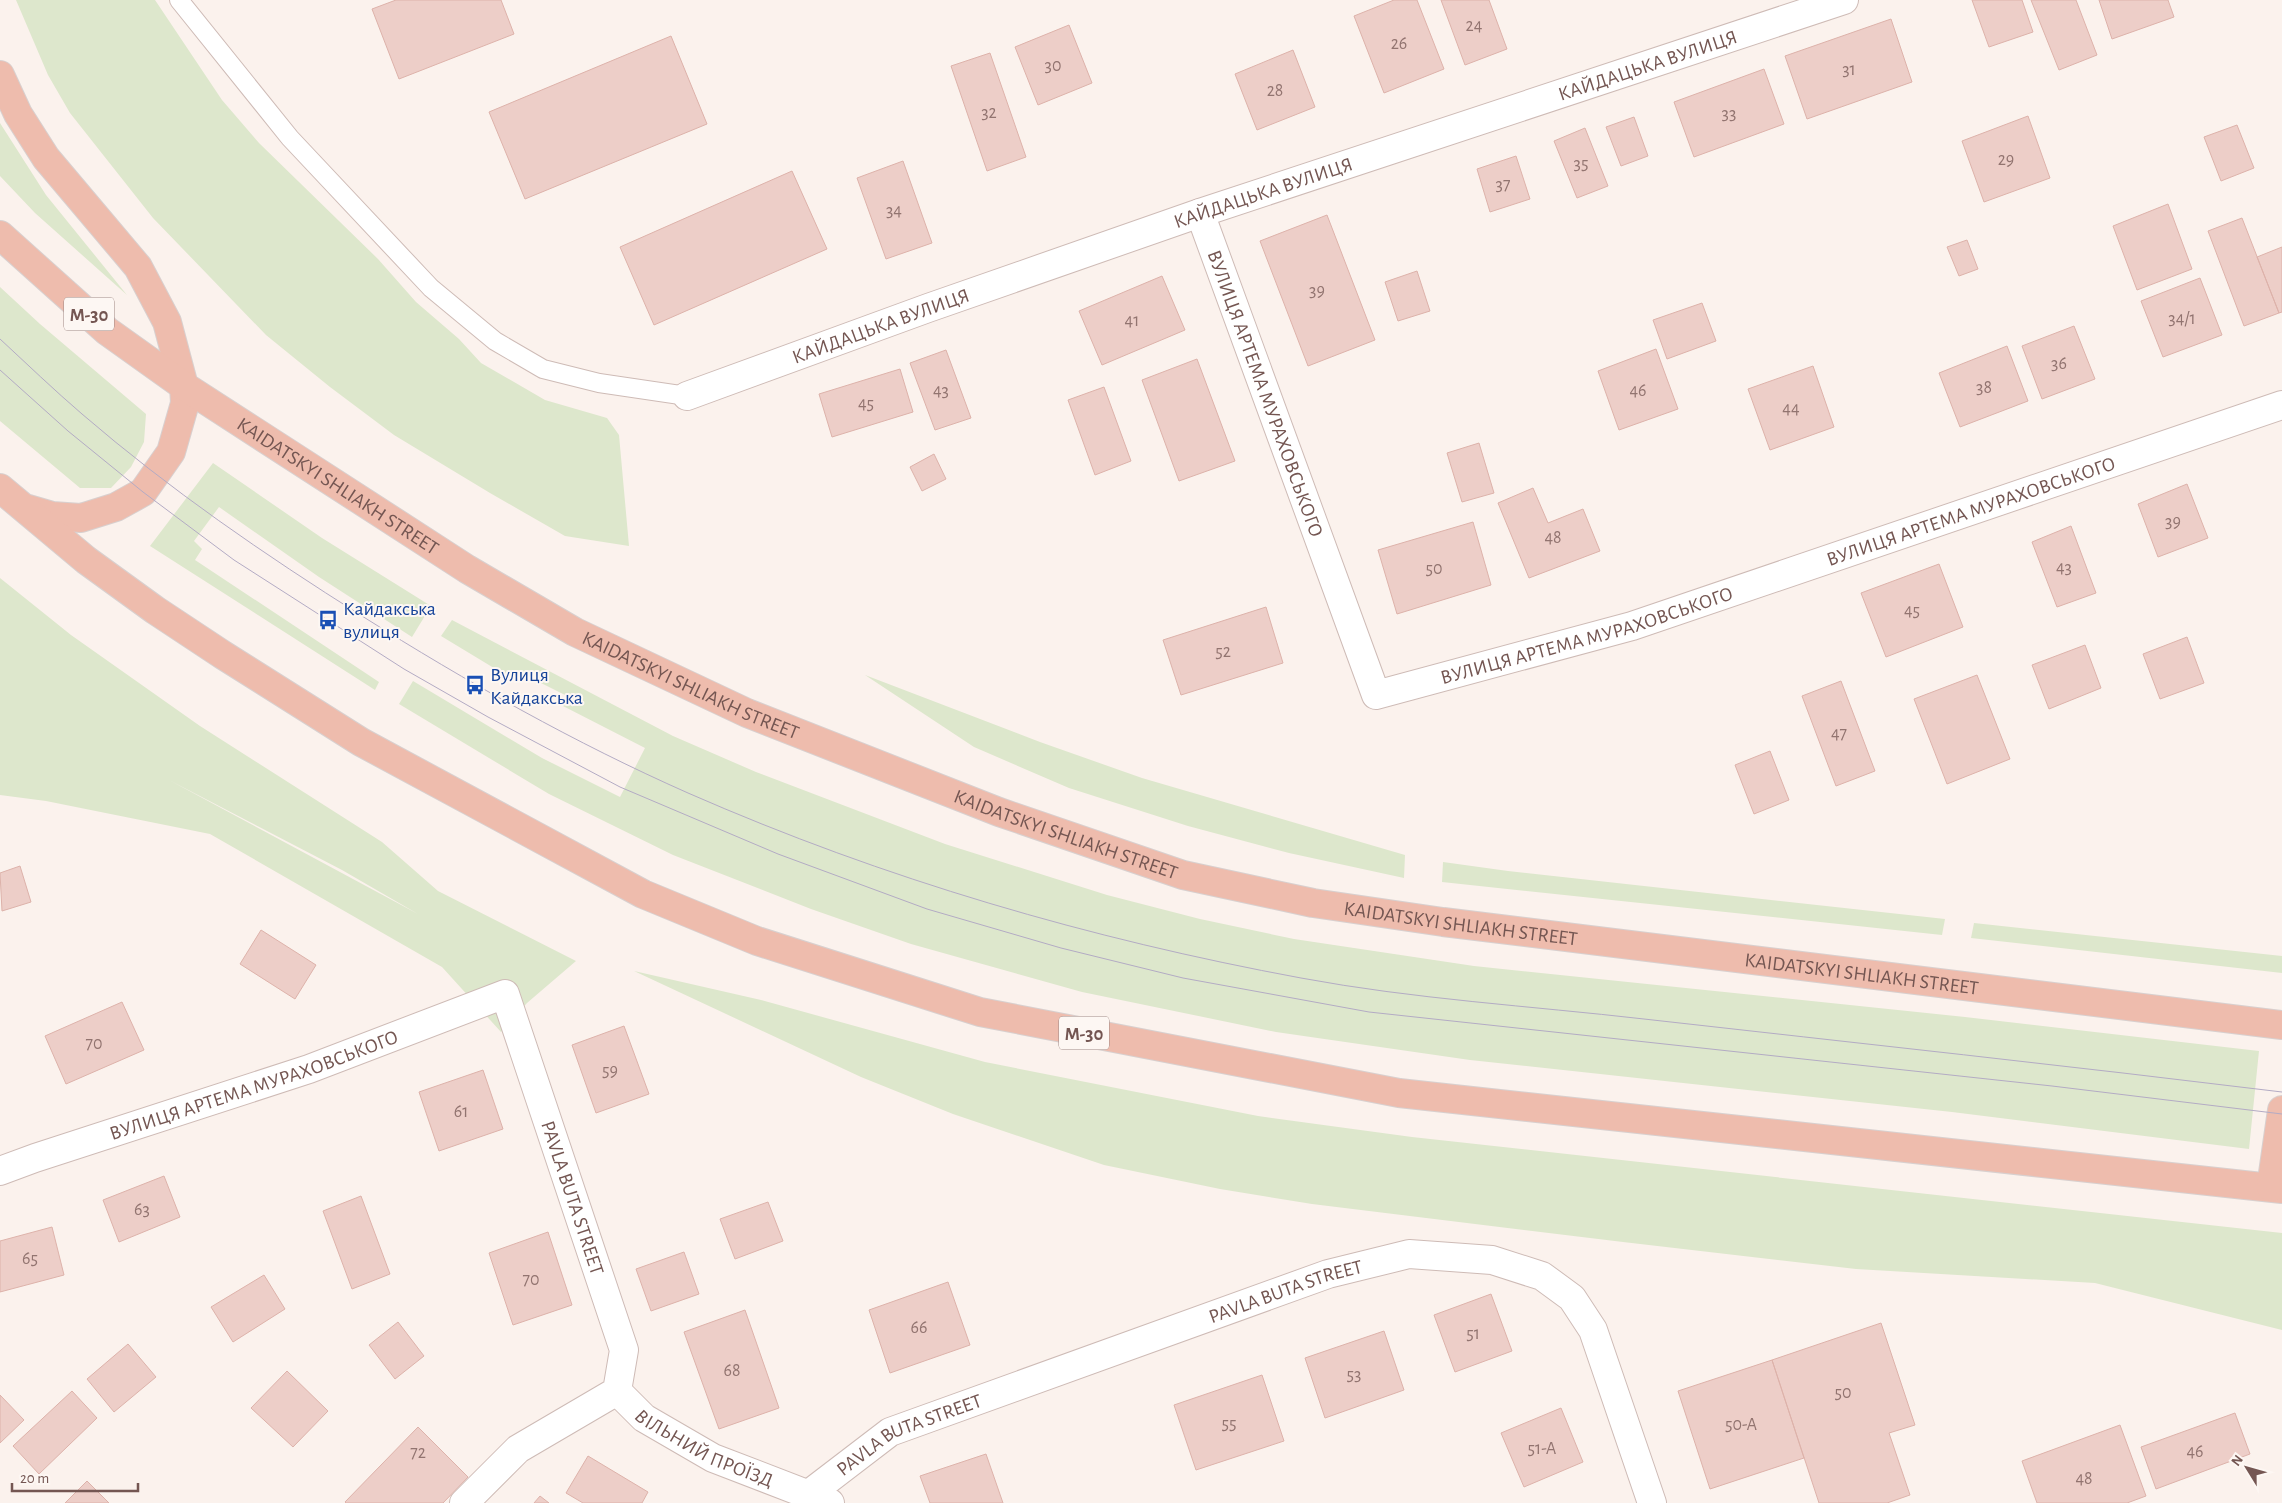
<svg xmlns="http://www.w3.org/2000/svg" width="2282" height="1503" font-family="'Alegreya Sans',sans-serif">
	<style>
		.green { fill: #dde7cc; fill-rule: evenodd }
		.building { fill: #edcec8; stroke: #ddb2aa }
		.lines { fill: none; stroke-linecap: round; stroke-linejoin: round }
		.service-casing { stroke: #cebbb6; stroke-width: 20 }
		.minor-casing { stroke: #cebbb6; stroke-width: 30 }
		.trunk-casing { stroke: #d8d0cf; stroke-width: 30 }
		.service { stroke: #fff; stroke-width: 18 }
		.minor { stroke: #fff; stroke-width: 28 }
		.trunk { stroke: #eebcad; stroke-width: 28 }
		.tram { stroke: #b3abc4; stroke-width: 1 }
		.labels { text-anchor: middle; stroke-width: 4; stroke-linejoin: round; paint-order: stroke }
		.number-label { font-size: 18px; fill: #927470 }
		.shield { fill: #fdf7f3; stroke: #9d8682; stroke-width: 1 }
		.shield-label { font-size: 19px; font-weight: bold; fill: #745652 }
		.street-label { font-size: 20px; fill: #745652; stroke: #fdf7f3 }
		.transit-label { font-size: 20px; fill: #164399; stroke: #fdf7f3; text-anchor: start }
	</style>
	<rect width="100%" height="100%" fill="#fbf2ed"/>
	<path class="green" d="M 16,0 L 155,0 L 222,100 L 259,143 L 378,259 L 416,302 L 459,339 L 481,363 L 545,400 L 607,418 L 619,435 L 629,546 L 565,536 L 490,493 L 394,435 L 330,387 L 266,335 L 153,218 L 70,113 L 48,75 Z
		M 0,123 L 46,195 L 127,295 L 35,213 L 0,176 Z
		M 0,287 L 40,324 L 146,414 L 144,442 L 131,467 L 111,488 L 80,488 L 0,421 Z
		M 213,463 L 322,538 L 431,606 L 412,637 L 319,577 L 219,507 L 194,541 L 202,549 L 195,560 L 379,682 L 375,690 L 150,546 Z
		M 0,578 L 71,635 L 200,726 L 382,842 L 438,891 L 576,961 L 527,1003 L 501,1032 L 442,967 L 210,834 L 46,801 L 0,795 ZM 169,780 L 342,870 L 418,914 Z
		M 452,620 L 673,736 L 756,772 L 945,844 L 1107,895 L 1200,919 L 1294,939 L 1474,966 L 1965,1017 L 2259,1051 L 2249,1149 L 1952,1112 L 1470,1060 L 1276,1032 L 1082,992 L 911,944 L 811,909 L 673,855 L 549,794 L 399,704 L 413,681 L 542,758 L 620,797 L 645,748 L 563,706 L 567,696 L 523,674 L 517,682 L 441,636 Z
		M 865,675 L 1040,742 L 1142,778 L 1405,855 L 1404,878 L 1289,853 L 1188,826 L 1069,788 L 974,747 Z
		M 1443,862 L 1508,871 L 1945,919 L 1942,935 L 1442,882 Z
		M 1974,923 L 2282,956 L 2282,973 L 1971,938 Z
		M 634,971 L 761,1000 L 985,1062 L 1258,1116 L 1412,1137 L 2282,1233 L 2282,1330 L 2095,1283 L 1856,1269 L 1623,1242 L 1312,1204 L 1220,1189 L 1104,1165 L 953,1114 L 861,1077 Z"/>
	<path class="building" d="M 396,0 L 501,0 L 514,34 L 399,79 L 372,9 Z
		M 1394,0 L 1417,0 L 1444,69 L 1384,93 L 1354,16 Z
		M 1441,0 L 1489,0 L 1507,49 L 1465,65 Z
		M 1972,0 L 2022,0 L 2033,32 L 1989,47 Z
		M 2031,0 L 2076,0 L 2097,55 L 2059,70 Z
		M 2099,0 L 2168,0 L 2174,17 L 2112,39 Z
		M 1891,19 L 1912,82 L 1807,119 L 1785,56 Z
		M 1069,25 L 1092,83 L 1038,105 L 1015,47 Z
		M 671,36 L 707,124 L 525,199 L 489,112 Z
		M 1293,50 L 1315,107 L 1257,130 L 1235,74 Z
		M 990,53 L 1026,157 L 987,171 L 951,66 Z
		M 1764,69 L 1784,124 L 1694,157 L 1674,102 Z
		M 2028,116 L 2050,178 L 1984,202 L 1962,141 Z
		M 1634,117 L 1648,156 L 1621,166 L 1606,127 Z
		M 2237,125 L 2254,168 L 2221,181 L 2204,137 Z
		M 1585,128 L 1608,186 L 1577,198 L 1554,141 Z
		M 1516,156 L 1530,199 L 1490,212 L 1477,169 Z
		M 903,161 L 932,243 L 886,259 L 857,178 Z
		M 792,171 L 827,249 L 654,325 L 620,247 Z
		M 2168,204 L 2192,269 L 2137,290 L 2113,226 Z
		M 1327,215 L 1375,340 L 1308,366 L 1260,241 Z
		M 2242,218 L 2279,313 L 2244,326 L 2208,231 Z
		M 1967,240 L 1978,269 L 1959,276 L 1947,247 Z
		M 2282,247 L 2282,312 L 2279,313 L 2257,257 Z
		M 1417,271 L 1430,311 L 1398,321 L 1385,282 Z
		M 1162,276 L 1185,330 L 1102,365 L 1079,311 Z
		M 2200,278 L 2222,335 L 2163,357 L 2141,301 Z
		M 1702,303 L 1716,341 L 1667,359 L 1653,320 Z
		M 2074,326 L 2095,379 L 2042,399 L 2022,346 Z
		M 2007,346 L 2028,401 L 1960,427 L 1939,373 Z
		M 1656,349 L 1678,409 L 1619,430 L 1598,371 Z
		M 946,350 L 971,418 L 935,430 L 910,363 Z
		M 1197,359 L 1235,461 L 1179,481 L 1142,380 Z
		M 1813,366 L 1834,427 L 1770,450 L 1748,389 Z
		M 900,369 L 913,412 L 832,437 L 819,394 Z
		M 1104,387 L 1131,461 L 1095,475 L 1068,400 Z
		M 1479,443 L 1494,493 L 1462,502 L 1447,453 Z
		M 934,454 L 946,479 L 922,491 L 910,467 Z
		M 2187,484 L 2208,538 L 2158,557 L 2138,504 Z
		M 1533,488 L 1548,523 L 1583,509 L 1600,551 L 1529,578 L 1498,503 Z
		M 1473,522 L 1491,585 L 1397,614 L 1378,550 Z
		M 2071,526 L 2096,593 L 2057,607 L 2032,542 Z
		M 1939,564 L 1963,627 L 1886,657 L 1861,593 Z
		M 1266,607 L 1283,663 L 1181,695 L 1163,640 Z
		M 2187,637 L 2204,683 L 2160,699 L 2143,654 Z
		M 2085,645 L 2101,688 L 2049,709 L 2032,665 Z
		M 1977,675 L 2010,759 L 1947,784 L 1914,699 Z
		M 1841,681 L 1875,771 L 1836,786 L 1802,696 Z
		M 1770,751 L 1789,800 L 1754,814 L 1735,765 Z
		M 20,866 L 31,902 L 2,911 L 0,873 Z
		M 261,930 L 316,965 L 295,999 L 240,964 Z
		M 122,1002 L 144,1050 L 66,1084 L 45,1036 Z
		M 624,1026 L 649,1094 L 596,1113 L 572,1045 Z
		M 483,1070 L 503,1129 L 439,1151 L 419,1092 Z
		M 164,1176 L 180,1217 L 119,1242 L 103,1200 Z
		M 361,1196 L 390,1274 L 352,1289 L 323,1211 Z
		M 768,1202 L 783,1241 L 735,1259 L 720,1219 Z
		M 52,1227 L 64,1275 L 0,1292 L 0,1241 Z
		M 548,1232 L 572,1305 L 513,1325 L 489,1253 Z
		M 684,1252 L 699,1294 L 651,1311 L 636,1269 Z
		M 264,1275 L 285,1309 L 233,1342 L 211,1307 Z
		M 948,1282 L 970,1345 L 890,1373 L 869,1310 Z
		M 1491,1294 L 1512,1351 L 1455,1372 L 1434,1315 Z
		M 745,1310 L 779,1408 L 719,1429 L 684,1332 Z
		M 398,1322 L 424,1356 L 395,1379 L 369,1345 Z
		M 1881,1323 L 1915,1425 L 1889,1433 L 1910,1495 L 1887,1503 L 1819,1503 L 1772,1360 Z
		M 1384,1331 L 1404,1390 L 1325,1418 L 1305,1358 Z
		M 128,1344 L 156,1377 L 114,1412 L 87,1379 Z
		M 1772,1360 L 1804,1458 L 1710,1489 L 1678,1391 Z
		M 287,1371 L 328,1411 L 293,1447 L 251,1408 Z
		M 1262,1375 L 1284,1441 L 1196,1470 L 1174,1405 Z
		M 72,1391 L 97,1418 L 39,1474 L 13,1446 Z
		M 0,1395 L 24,1420 L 0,1443 Z
		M 1561,1408 L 1583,1462 L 1524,1487 L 1501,1433 Z
		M 2235,1413 L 2250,1454 L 2156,1489 L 2141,1447 Z
		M 2120,1425 L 2146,1496 L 2127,1503 L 2037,1503 L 2022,1461 Z
		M 418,1427 L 468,1477 L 443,1503 L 346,1503 L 345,1502 Z
		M 986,1454 L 1003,1503 L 930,1503 L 920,1476 Z
		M 588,1456 L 648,1492 L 642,1503 L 583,1503 L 566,1493 Z
		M 87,1481 L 109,1503 L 65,1503 Z
		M 540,1496 L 549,1503 L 534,1503 Z"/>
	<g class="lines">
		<defs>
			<path id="service" d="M 179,0 L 290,138 L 431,288 L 495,341 L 543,369 L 599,383 L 687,396"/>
			<g id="minor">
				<path id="s1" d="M 1200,213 L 1376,695 L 1632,626 L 2282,405"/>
				<path id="s2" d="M 687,396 L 928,308 L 1200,213 L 1844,0"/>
				<path id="s3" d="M 0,1171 L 35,1158 L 309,1069 L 505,994 L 624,1350 L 617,1391 L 518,1449 L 464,1503"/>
				<path id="s4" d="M 617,1391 L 644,1418 L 713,1458 L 830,1503"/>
				<path id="s5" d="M 809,1494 L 890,1432 L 1328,1274 L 1409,1254 L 1492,1260 L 1542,1276 L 1572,1298 L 1593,1330 L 1652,1503"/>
			</g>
			<g id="trunk">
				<path d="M 0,75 L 18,114 L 46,158 L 138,267 L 167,322 L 184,386 L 185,403 L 171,452 L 143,492 L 116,507 L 81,518 L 52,516 L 28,509"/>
				<path id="s6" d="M 0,235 L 107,331 L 184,386 L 467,569 L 575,632 L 747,713 L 999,812 L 1183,875 L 1313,903 L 1443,922 L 2282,1025"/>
				<path d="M 0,488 L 86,560 L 155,610 L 223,655 L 361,742 L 643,894 L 757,941 L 980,1012 L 1399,1093 L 2282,1189"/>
				<path d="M 2271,1187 L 2282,1110"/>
			</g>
		</defs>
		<use href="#service" class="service-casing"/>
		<use href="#minor" class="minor-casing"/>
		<use href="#trunk" class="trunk-casing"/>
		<use href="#service" class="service"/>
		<use href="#minor" class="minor"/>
		<use href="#trunk" class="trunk"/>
		<path class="tram" d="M 0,339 C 27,364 54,390 82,414 C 169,489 265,555 362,616 C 467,682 575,743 688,793 C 884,879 1090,939 1301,978 C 1413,999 1531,1006 1644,1019 C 1857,1043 2070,1066 2282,1092
			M 0,370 L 68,431 L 143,492 L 234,560 L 404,669 L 488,717 L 620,787 L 778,854 L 927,909 L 1061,948 L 1183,978 L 1369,1012 L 2052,1086 L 2282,1114"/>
	</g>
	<defs>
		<symbol id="bus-bare" viewBox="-9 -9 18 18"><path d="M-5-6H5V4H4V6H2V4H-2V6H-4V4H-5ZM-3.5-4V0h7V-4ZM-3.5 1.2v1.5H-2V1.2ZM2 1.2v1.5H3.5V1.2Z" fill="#1a4fb4" stroke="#fdf7f3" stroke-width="2.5" paint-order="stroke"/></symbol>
	</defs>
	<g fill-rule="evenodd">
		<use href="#bus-bare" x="314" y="606" width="28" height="28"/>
		<use href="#bus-bare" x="461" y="671" width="28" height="28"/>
	</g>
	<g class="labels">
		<g class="number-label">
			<text x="1474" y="31">24</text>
			<text x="1399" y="49">26</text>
			<text x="1053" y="71">30</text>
			<text x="1849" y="75">31</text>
			<text x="1275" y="96">28</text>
			<text x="989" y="118">32</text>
			<text x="1729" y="119">33</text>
			<text x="2006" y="165">29</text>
			<text x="1581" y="169">35</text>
			<text x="1503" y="190">37</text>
			<text x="894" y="216">34</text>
			<text x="1317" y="296">39</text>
			<text x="2182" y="324">34/1</text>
			<text x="1132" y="326">41</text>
			<text x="2059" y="369">36</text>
			<text x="1984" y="393">38</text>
			<text x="941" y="396">43</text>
			<text x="1638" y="396">46</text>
			<text x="866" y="409">45</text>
			<text x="1791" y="414">44</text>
			<text x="2173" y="527">39</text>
			<text x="1553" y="543">48</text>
			<text x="2064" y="573">43</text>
			<text x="1434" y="574">50</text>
			<text x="1912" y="616">45</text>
			<text x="1223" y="657">52</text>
			<text x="1839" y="739">47</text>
			<text x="94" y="1049">70</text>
			<text x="610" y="1076">59</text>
			<text x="461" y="1117">61</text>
			<text x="142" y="1215">63</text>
			<text x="30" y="1264">65</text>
			<text x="531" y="1285">70</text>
			<text x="919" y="1333">66</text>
			<text x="1473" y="1339">51</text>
			<text x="732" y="1376">68</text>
			<text x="1354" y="1380">53</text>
			<text x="1843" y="1398">50</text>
			<text x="1229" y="1429">55</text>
			<text x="1741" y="1430">50-А</text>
			<text x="1542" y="1454">51-А</text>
			<text x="2195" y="1457">46</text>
			<text x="418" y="1458">72</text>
			<text x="2084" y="1484">48</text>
		</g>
		<g class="shield">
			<rect x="64" y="297.5" width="50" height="33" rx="4"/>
			<rect x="1059" y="1016.5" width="50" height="33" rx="4"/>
		</g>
		<g class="shield-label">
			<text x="89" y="321">М-30</text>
			<text x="1084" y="1040">М-30</text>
		</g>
		<g class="street-label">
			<text dy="7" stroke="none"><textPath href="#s2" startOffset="1016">КАЙДАЦЬКА ВУЛИЦЯ</textPath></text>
			<text dy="7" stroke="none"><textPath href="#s2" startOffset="611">КАЙДАЦЬКА ВУЛИЦЯ</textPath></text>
			<text dy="7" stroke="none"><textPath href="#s2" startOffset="206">КАЙДАЦЬКА ВУЛИЦЯ</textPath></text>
			<text dy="7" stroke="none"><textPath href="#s1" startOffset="192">ВУЛИЦЯ АРТЕМА МУРАХОВСЬКОГО</textPath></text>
			<text dy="7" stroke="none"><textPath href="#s6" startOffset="422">KAIDATSKYI SHLIAKH STREET</textPath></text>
			<text dy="7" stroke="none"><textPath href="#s1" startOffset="1136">ВУЛИЦЯ АРТЕМА МУРАХОВСЬКОГО</textPath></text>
			<text dy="7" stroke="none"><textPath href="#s1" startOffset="732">ВУЛИЦЯ АРТЕМА МУРАХОВСЬКОГО</textPath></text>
			<text dy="7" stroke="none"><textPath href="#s6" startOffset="828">KAIDATSKYI SHLIAKH STREET</textPath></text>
			<text dy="7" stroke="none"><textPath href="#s6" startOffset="1232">KAIDATSKYI SHLIAKH STREET</textPath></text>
			<text dy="7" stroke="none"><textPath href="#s6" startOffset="1638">KAIDATSKYI SHLIAKH STREET</textPath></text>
			<text dy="7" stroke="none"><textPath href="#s6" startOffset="2042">KAIDATSKYI SHLIAKH STREET</textPath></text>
			<text dy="7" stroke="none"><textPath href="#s3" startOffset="268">ВУЛИЦЯ АРТЕМА МУРАХОВСЬКОГО</textPath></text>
			<text dy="7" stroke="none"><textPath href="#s3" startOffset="750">PAVLA BUTA STREET</textPath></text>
			<text dy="7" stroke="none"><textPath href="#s5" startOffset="522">PAVLA BUTA STREET</textPath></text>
			<text dy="7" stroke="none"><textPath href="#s5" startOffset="118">PAVLA BUTA STREET</textPath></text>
			<text dy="7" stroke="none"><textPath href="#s4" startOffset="106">ВІЛЬНИЙ ПРОЇЗД</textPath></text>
		</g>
		<g class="transit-label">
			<text x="343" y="615">Кайдакська<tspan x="343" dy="23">вулиця</tspan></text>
			<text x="490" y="681">Вулиця<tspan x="490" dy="23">Кайдакська</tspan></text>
		</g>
	</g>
	<g transform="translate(2247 1468) rotate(307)" stroke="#fdf7f3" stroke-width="4" paint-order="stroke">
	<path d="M0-4L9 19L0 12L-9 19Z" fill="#745652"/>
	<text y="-8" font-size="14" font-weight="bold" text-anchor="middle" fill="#745652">N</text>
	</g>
	<path d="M12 1483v8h126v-8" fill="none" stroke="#745652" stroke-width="2.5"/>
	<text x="20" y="1483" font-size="15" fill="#745652" stroke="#fdf7f3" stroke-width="4" paint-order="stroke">20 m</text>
</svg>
